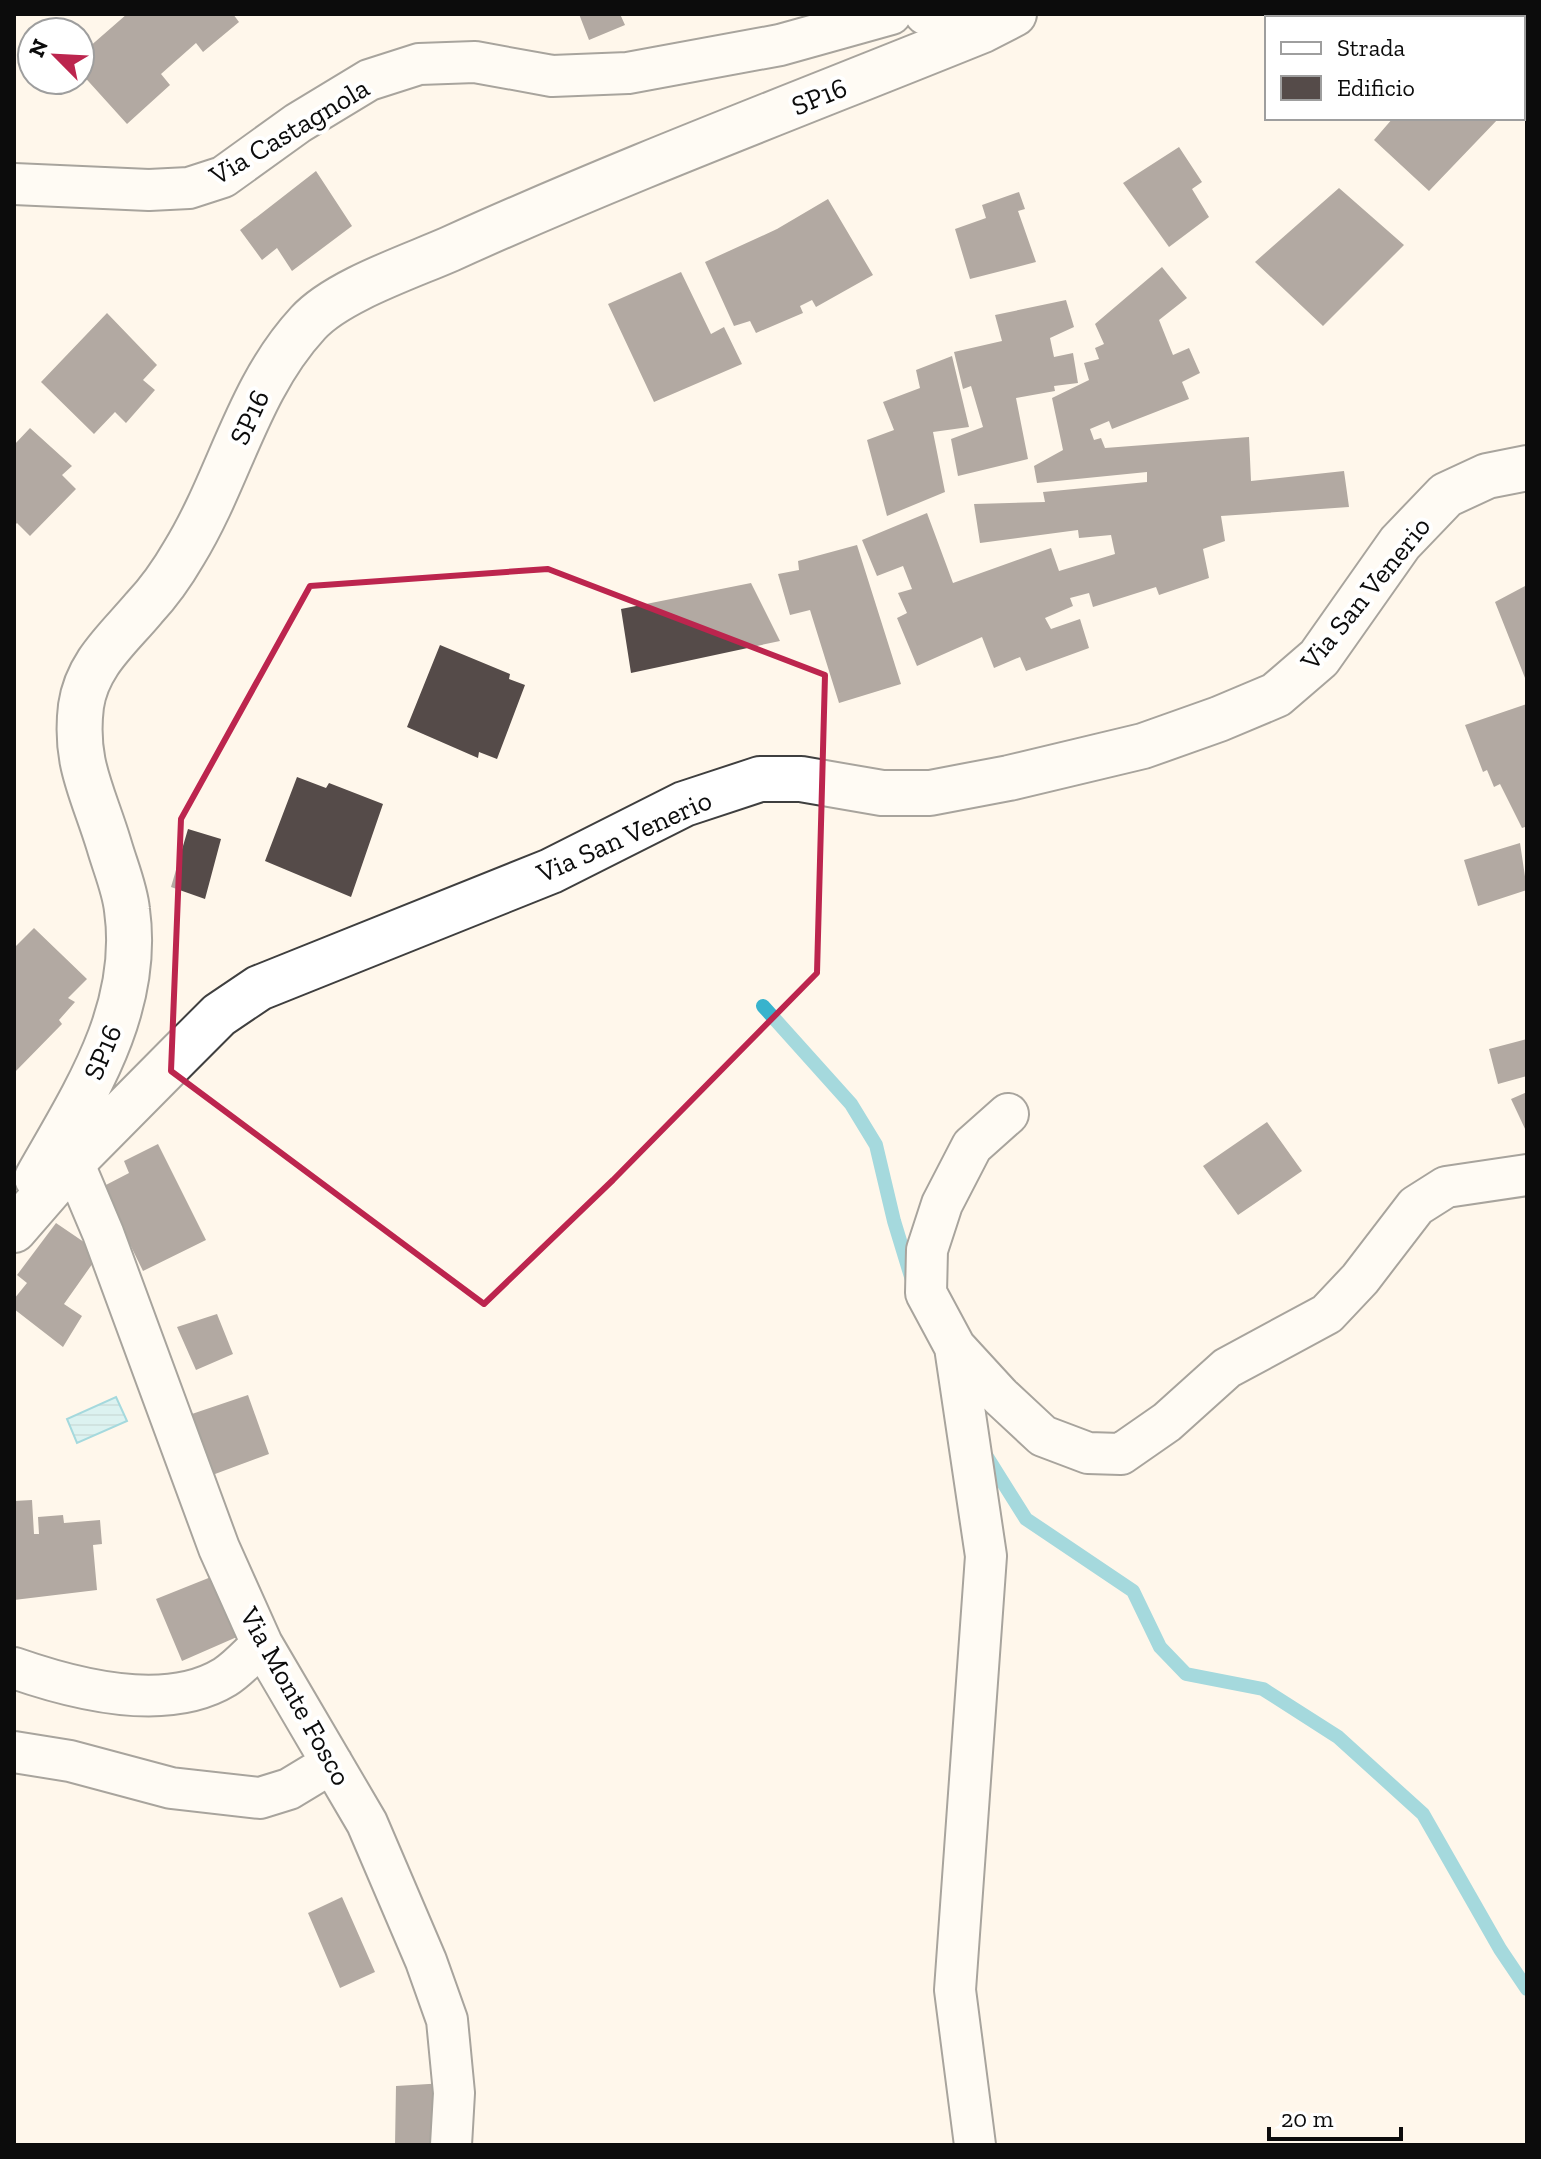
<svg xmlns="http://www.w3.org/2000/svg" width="1541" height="2159" font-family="'Zilla Slab',serif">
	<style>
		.water { fill: url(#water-rules); stroke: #38b3cd; stroke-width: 2 }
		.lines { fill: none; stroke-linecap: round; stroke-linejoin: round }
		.stream { stroke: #38b3cd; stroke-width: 14 }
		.building { fill: #554b49 }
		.minor-casing { stroke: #3f3f3f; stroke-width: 44 }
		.tertiary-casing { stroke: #3f3f3f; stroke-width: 48 }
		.minor { stroke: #fff; stroke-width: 40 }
		.tertiary { stroke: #fff; stroke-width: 44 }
		.marked { fill: none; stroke: #bc254e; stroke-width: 6; stroke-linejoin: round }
		.labels { text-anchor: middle; stroke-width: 8; stroke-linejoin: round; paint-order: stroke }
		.street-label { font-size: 28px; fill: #0c0c0c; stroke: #fff }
	</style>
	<defs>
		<pattern id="water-rules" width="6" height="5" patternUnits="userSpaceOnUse" patternTransform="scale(2)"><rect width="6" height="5" fill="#b1ecf6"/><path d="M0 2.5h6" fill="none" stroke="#97c9d2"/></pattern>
	</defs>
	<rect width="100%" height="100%" fill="#fff7eb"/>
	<path class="water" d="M 116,1397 L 127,1421 L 77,1443 L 67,1419 Z"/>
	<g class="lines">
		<path class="stream" d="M 763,1006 L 851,1104 L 876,1145 L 894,1221 L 912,1280
			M 987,1457 L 1026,1519 L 1133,1591 L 1160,1647 L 1186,1674 L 1263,1689 L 1338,1737 L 1423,1814 L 1500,1949 L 1527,1989"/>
	</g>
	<path class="building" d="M 127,14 L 233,14 L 239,22 L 203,52 L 196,43 L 161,74 L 170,85 L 127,124 L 80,72 L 80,55 Z
		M 579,14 L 620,14 L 625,25 L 589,40 Z
		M 1393,118 L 1499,118 L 1429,191 L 1374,140 Z
		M 1179,147 L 1202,182 L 1192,189 L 1209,217 L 1169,247 L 1123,183 Z
		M 316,171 L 352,226 L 292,271 L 277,248 L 262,260 L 240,230 Z
		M 1339,188 L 1404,245 L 1323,326 L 1255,262 Z
		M 1019,192 L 1025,209 L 1018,211 L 1036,262 L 970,279 L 955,229 L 986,218 L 982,205 Z
		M 828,199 L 873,275 L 816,307 L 812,300 L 800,306 L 803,313 L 756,333 L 750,321 L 734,326 L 705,262 L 777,229 Z
		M 1162,267 L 1187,298 L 1159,320 L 1173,355 L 1189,348 L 1200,373 L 1182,382 L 1189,399 L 1112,429 L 1109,421 L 1090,429 L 1094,440 L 1101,438 L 1105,448 L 1249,437 L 1251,481 L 1344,471 L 1349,507 L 1221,516 L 1225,541 L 1203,549 L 1209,578 L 1159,595 L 1156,587 L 1093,607 L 1089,593 L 1070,598 L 1073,606 L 1045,618 L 1051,629 L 1080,619 L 1089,648 L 1026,671 L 1020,657 L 994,668 L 982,637 L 917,666 L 897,618 L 907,613 L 898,593 L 912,589 L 903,566 L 877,576 L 862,540 L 927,513 L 953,583 L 1051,548 L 1059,571 L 1115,554 L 1111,535 L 1079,538 L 1078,530 L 980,543 L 974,504 L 1045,502 L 1043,492 L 1147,482 L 1147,472 L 1037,483 L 1034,466 L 1063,450 L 1052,398 L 1089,380 L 1084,363 L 1099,359 L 1095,348 L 1104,344 L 1095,324 Z
		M 681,272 L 711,334 L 724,327 L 742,364 L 654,402 L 608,304 Z
		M 1066,300 L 1074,327 L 1050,338 L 1054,357 L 1073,353 L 1078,383 L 1054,386 L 1055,391 L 1016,398 L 1028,459 L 958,476 L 951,439 L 983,427 L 971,386 L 963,389 L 954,352 L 1002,341 L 995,315 Z
		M 107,313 L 157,365 L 143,380 L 155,390 L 126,423 L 115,412 L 94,434 L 41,382 Z
		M 952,356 L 969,427 L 933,432 L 945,492 L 887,516 L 867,440 L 894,430 L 883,402 L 920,388 L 916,370 Z
		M 30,428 L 72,466 L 62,475 L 76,489 L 30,536 L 17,523 L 14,526 L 14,445 Z
		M 857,545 L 901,684 L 839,703 L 810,610 L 790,615 L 778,574 L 799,570 L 798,561 Z
		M 751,583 L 780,641 L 631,673 L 621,609 Z
		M 1527,585 L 1527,683 L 1495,602 Z
		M 440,645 L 510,674 L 509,679 L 525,685 L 497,759 L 479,752 L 478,758 L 407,727 Z
		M 1527,704 L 1526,758 L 1527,832 L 1525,827 L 1522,828 L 1500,784 L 1494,787 L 1487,770 L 1483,772 L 1465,725 Z
		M 297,777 L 326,788 L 329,783 L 383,804 L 351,897 L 265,861 Z
		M 188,829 L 221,839 L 205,899 L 171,887 Z
		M 1520,843 L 1527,890 L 1478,906 L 1464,860 Z
		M 34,928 L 87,979 L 68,998 L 75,1002 L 59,1020 L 62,1024 L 14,1073 L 14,948 Z
		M 1527,1039 L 1527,1076 L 1498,1084 L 1489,1049 Z
		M 1527,1092 L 1527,1133 L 1511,1099 Z
		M 1267,1122 L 1302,1171 L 1238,1215 L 1203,1166 Z
		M 158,1144 L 206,1240 L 143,1271 L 102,1187 L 129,1173 L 124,1161 Z
		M 56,1223 L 100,1253 L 64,1304 L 82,1316 L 63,1347 L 14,1309 L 14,1299 L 27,1283 L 17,1275 Z
		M 217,1314 L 233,1354 L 196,1370 L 177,1327 Z
		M 248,1395 L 269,1454 L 207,1477 L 183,1417 Z
		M 32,1500 L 34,1534 L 39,1534 L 38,1517 L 63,1515 L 64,1523 L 100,1520 L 102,1544 L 93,1545 L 97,1590 L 14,1600 L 14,1501 Z
		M 221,1573 L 246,1633 L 182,1661 L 156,1599 Z
		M 342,1897 L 375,1972 L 340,1988 L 308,1913 Z
		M 445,2083 L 440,2145 L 395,2145 L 396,2086 Z"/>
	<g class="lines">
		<defs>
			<path id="minor" d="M 925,14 L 983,30
				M 14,184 L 149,190 L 189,188 L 223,177 L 298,123 L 369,80 L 419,64 L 475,62 L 552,76 L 628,73 L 780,45 L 891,14
				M 73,1162 L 103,1233 L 219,1548 L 262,1644 L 367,1823 L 426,1961 L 447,2020 L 454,2093 L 451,2145
				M 955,1347 L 1000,1396 L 1043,1436 L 1088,1453 L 1121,1454 L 1167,1422 L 1227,1368 L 1327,1314 L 1360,1279 L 1416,1206 L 1446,1187 L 1527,1175
				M 14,1668 C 74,1689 166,1713 225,1677 C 238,1669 250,1655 262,1644
				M 14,1752 L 70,1761 L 171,1788 L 260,1798 L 289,1789 L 332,1763
				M 975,2145 L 955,1990 L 986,1556 L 955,1347 L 926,1293 L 927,1250 L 942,1204 L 972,1146 L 1008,1114"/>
			<path id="tertiary" d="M 37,1178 C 84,1095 141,1010 127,910 C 125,889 115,866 109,845 C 93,792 74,763 81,706 C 87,664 118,639 144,608 C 159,592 173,572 184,553 C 230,478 247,389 308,323 C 337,291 409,267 450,249 C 624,170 805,102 983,30 L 1014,14
				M 14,1230 L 73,1162 L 179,1055 L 219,1015 L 259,988 L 551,871 L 684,804 L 760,779 L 801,779 L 882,793 L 930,793 L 1009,778 L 1143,746 L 1219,719 L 1276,695 L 1319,658 L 1400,543 L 1446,495 L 1487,476 L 1527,468"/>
		</defs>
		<use href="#minor" class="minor-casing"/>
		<use href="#tertiary" class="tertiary-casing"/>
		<use href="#minor" class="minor"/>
		<use href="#tertiary" class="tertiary"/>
	</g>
	<path d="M0 0H1541V2159H0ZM 548,569 L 825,675 L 817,973 L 613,1180 L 484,1304 L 171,1071 L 181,819 L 310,586 Z" fill="#fff7eb" fill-opacity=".55" fill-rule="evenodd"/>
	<path class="marked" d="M 548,569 L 825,675 L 817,973 L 613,1180 L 484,1304 L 171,1071 L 181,819 L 310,586 Z"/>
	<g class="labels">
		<g class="street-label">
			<text transform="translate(819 96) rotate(-22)" y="10">SP16</text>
			<text transform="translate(289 131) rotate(-31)" y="10">Via Castagnola</text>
			<text transform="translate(249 417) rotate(-65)" y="10">SP16</text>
			<text transform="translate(1365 593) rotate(-51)" y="10">Via San Venerio</text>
			<text transform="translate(624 836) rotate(-24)" y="10">Via San Venerio</text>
			<text transform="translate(102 1052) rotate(-67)" y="10">SP16</text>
			<text transform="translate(296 1696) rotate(61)" y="10">Via Monte Fosco</text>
		</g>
	</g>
	<rect width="1541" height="2159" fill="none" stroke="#0c0c0c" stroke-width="32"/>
	<rect x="1265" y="16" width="260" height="104" fill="#ffffff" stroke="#9e9e9e" stroke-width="2"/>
	<rect x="1281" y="42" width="40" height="12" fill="#ffffff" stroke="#9e9e9e" stroke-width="2"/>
	<text x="1337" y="56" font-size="24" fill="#0c0c0c">Strada</text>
	<rect x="1281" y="76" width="40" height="24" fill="#554b49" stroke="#9e9e9e" stroke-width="2"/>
	<text x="1337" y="96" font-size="24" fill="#0c0c0c">Edificio</text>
	<g transform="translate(56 56) rotate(294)"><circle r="38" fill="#ffffff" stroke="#9e9e9e" stroke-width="2"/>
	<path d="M0-6L14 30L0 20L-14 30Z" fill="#bc254e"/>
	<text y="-12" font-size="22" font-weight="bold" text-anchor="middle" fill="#0c0c0c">N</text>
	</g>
	<path d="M1269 2127v12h132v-12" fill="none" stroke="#0c0c0c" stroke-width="4"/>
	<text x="1281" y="2127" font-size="24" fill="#0c0c0c" stroke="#ffffff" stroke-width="6" paint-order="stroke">20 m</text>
</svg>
